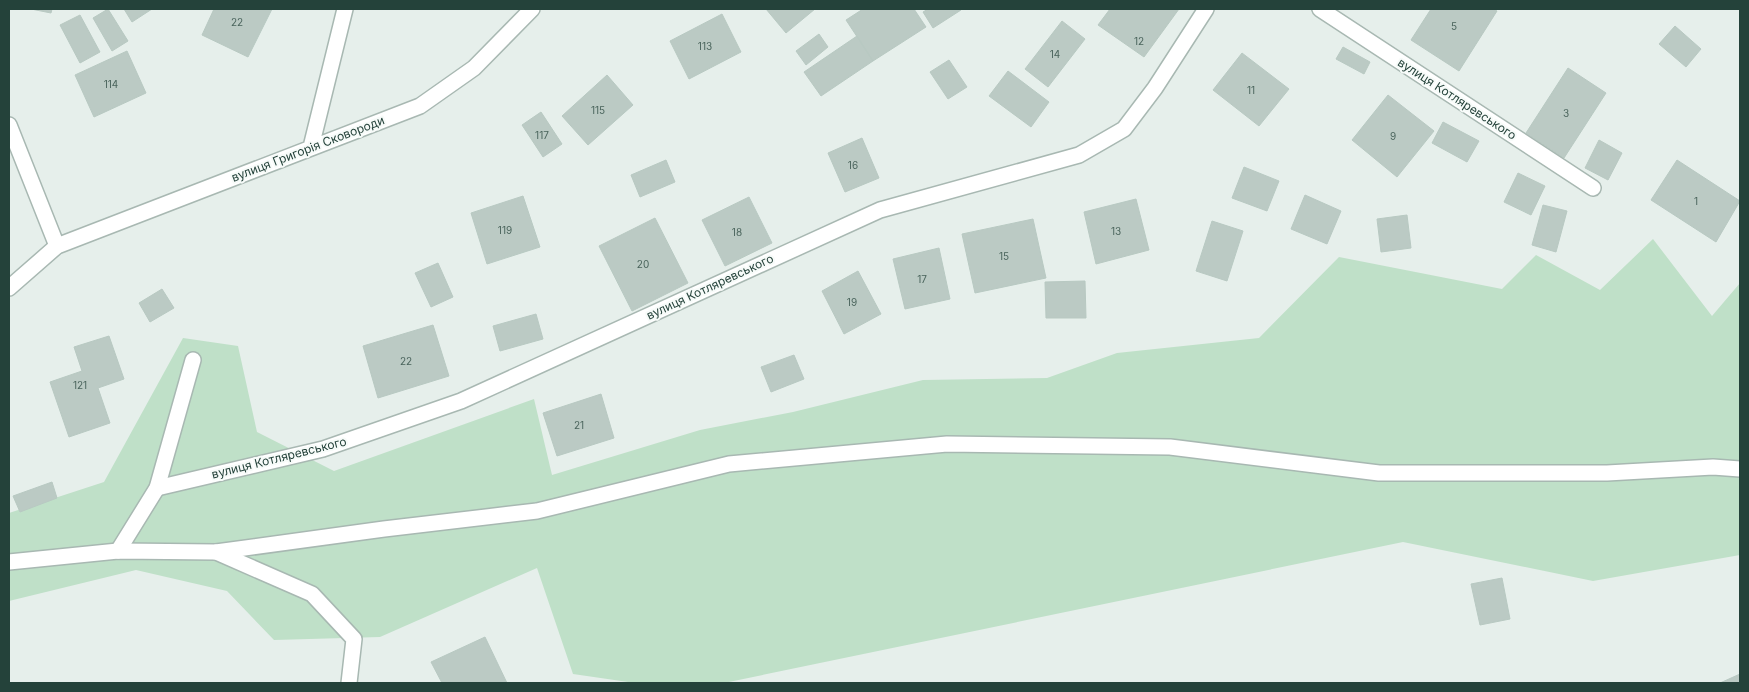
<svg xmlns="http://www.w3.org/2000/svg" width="1749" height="692" font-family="Inter,sans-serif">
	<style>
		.green { fill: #bfe0c8 }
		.building { fill: #bbcac4; stroke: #b8c9c2 }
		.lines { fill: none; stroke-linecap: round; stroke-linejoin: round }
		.service-casing { stroke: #a8b8b2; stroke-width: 18 }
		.minor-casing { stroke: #a8b8b2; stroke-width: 18 }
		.tertiary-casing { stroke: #a8b8b2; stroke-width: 18 }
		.service { stroke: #fff; stroke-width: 15 }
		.minor { stroke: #fff; stroke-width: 15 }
		.tertiary { stroke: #fff; stroke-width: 15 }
		.labels { text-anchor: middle; stroke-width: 4; stroke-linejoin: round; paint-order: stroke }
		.number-label { font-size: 10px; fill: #4a645c }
		.street-label { font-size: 12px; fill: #24423a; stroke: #f7fbf9 }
	</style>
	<rect width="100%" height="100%" fill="#e6efeb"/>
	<path class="green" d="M 1653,239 L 1712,316 L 1740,283 L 1740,555 L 1593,581 L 1403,542 L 724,683 L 635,683 L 573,674 L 537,568 L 380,637 L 274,640 L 227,591 L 136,570 L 9,601 L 9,513 L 104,482 L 183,338 L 238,346 L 257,432 L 334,471 L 534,399 L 552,475 L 700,430 L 793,412 L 923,380 L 1047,378 L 1117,353 L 1259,338 L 1339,257 L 1502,289 L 1536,255 L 1600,290 Z"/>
	<path class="building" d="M 31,9 L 52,9 L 51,13 Z
		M 108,9 L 128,41 L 112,51 L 93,18 Z
		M 124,9 L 152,9 L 132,22 Z
		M 214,9 L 272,9 L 248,57 L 202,35 Z
		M 766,9 L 815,9 L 786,33 Z
		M 863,9 L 914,9 L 926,27 L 873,61 L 846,20 Z
		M 928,9 L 960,9 L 961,10 L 933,28 L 923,12 Z
		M 1110,9 L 1179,9 L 1144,57 L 1098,25 Z
		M 1431,9 L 1493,9 L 1497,11 L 1459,71 L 1411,40 Z
		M 722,14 L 741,52 L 689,79 L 670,41 Z
		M 80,15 L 100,52 L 80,63 L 60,25 Z
		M 1062,21 L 1085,39 L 1048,87 L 1025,69 Z
		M 1675,26 L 1701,49 L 1686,67 L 1659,44 Z
		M 819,34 L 828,47 L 806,65 L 796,51 Z
		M 857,36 L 873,61 L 821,96 L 804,72 Z
		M 1343,47 L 1370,62 L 1364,74 L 1336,59 Z
		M 127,51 L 146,93 L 94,117 L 75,75 Z
		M 1242,53 L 1289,89 L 1259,126 L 1213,90 Z
		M 949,60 L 967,87 L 948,99 L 930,72 Z
		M 1568,68 L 1606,93 L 1564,158 L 1526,133 Z
		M 1008,71 L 1049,102 L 1031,127 L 989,96 Z
		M 607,75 L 633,105 L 588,145 L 562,116 Z
		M 1388,95 L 1434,131 L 1397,177 L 1352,140 Z
		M 541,112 L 562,144 L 543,157 L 522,125 Z
		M 1443,122 L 1479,141 L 1467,162 L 1432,143 Z
		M 862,138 L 879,178 L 845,192 L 828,153 Z
		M 1599,140 L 1622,153 L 1608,180 L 1585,168 Z
		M 666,160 L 675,182 L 640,197 L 631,175 Z
		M 1677,160 L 1740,201 L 1716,242 L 1651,200 Z
		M 1244,167 L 1279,181 L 1267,211 L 1232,198 Z
		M 1518,173 L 1545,186 L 1531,215 L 1504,202 Z
		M 1305,195 L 1341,211 L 1327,244 L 1291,229 Z
		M 523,196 L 540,247 L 487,264 L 471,213 Z
		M 749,197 L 772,243 L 725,266 L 702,220 Z
		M 1136,199 L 1149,250 L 1096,264 L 1084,212 Z
		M 1543,205 L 1567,211 L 1556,252 L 1532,245 Z
		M 1407,215 L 1411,248 L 1381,252 L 1377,219 Z
		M 655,218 L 688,283 L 632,311 L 599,246 Z
		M 1033,219 L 1046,278 L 975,293 L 962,234 Z
		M 1212,221 L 1243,231 L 1227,281 L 1196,271 Z
		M 939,248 L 950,299 L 905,309 L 893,259 Z
		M 438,263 L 453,297 L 431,307 L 415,273 Z
		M 858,271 L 881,314 L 844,334 L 822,291 Z
		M 1085,281 L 1086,318 L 1046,318 L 1045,282 Z
		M 162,289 L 174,308 L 150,322 L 139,303 Z
		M 536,314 L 543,339 L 500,351 L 493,326 Z
		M 433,325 L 449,376 L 378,398 L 363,346 Z
		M 109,336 L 124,379 L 98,388 L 110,423 L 69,437 L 50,382 L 82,371 L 74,347 Z
		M 794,355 L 804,379 L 771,392 L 761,367 Z
		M 601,394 L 614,438 L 557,456 L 543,413 Z
		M 52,482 L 57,498 L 20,512 L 13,496 Z
		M 1502,578 L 1510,619 L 1480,625 L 1471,584 Z
		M 485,637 L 507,683 L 442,683 L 431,662 Z
		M 1740,674 L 1740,683 L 1720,683 Z"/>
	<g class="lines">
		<defs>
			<path id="service" d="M 118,551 L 157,488 L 193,360
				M 216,552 L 384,529 L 537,511 L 729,464 L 947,444 L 1170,447 L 1379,473 L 1607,473 L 1713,467 L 1740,469"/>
			<path id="minor" d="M 1320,9 L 1593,188
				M 9,125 L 57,246
				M 157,488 L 323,449 L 461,401 L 880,210 L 1079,155 L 1124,129 L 1155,88 L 1206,9
				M 9,562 L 118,551 L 216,552 L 312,594 L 354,639 L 349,683"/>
			<path id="tertiary" d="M 311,147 L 345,9
				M 9,288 L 57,246 L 420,106 L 474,68 L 532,9"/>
		</defs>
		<use href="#service" class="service-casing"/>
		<use href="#minor" class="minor-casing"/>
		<use href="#tertiary" class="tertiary-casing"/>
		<use href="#service" class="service"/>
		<use href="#minor" class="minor"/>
		<use href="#tertiary" class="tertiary"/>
	</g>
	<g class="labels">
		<g class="number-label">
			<text x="237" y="26">22</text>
			<text x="1454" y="30">5</text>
			<text x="1139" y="45">12</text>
			<text x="705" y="50">113</text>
			<text x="1055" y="58">14</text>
			<text x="111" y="88">114</text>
			<text x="1251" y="94">11</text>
			<text x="598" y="114">115</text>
			<text x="1566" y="117">3</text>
			<text x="542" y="139">117</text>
			<text x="1393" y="140">9</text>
			<text x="853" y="169">16</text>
			<text x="1696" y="205">1</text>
			<text x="505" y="234">119</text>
			<text x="1116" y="235">13</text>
			<text x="737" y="236">18</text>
			<text x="1004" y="260">15</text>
			<text x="643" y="268">20</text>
			<text x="922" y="283">17</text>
			<text x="852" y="306">19</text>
			<text x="406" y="365">22</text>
			<text x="80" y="389">121</text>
			<text x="579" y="429">21</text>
		</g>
		<g class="street-label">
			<text transform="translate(1457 99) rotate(33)" y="4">вулиця Котляревського</text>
			<text transform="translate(308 149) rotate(-21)" y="4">вулиця Григорія Сковороди</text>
			<text transform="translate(710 287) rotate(-25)" y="4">вулиця Котляревського</text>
			<text transform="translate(279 458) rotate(-14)" y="4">вулиця Котляревського</text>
		</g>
	</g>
	<rect width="1749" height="692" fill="none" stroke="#24423a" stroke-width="20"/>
</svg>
